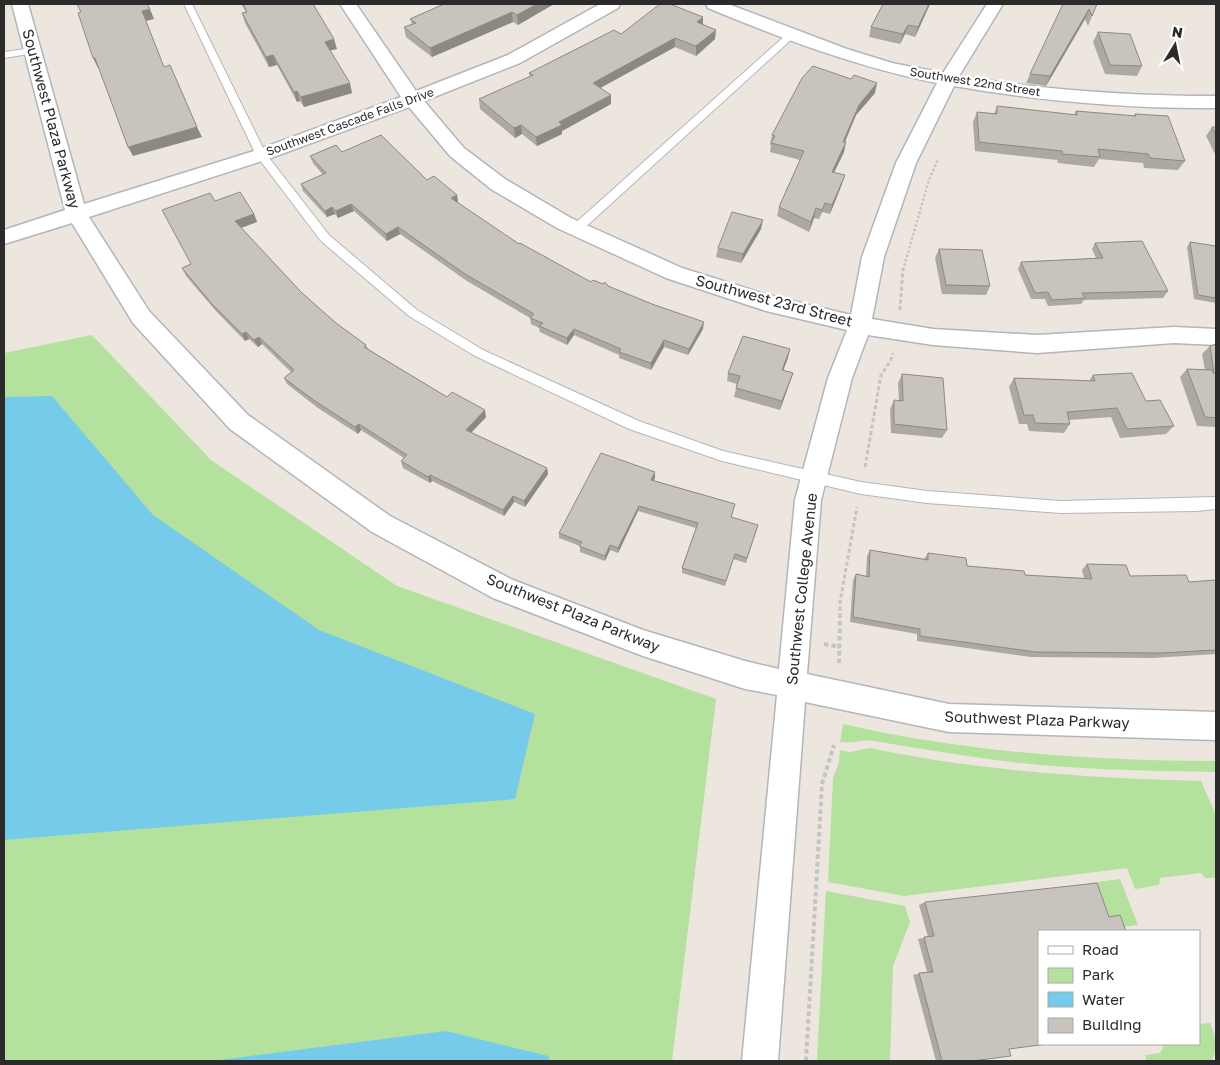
<svg xmlns="http://www.w3.org/2000/svg" width="1220" height="1065" font-family="'Golos Text',sans-serif">
	<style>
		.green { fill: #b4e19d }
		.water { fill: #76cbea }
		.lines { fill: none; stroke-linecap: round; stroke-linejoin: round }
		.lane-casing { stroke: #b2b5be; stroke-width: 2 }
		.street-casing { stroke: #b2b5be; stroke-width: 3 }
		.path-far2 { stroke: #c4c4c4; stroke-width: 2.5; stroke-dasharray: 2.5 2; stroke-linecap: butt }
		.path-far1 { stroke: #c4c4c4; stroke-width: 3; stroke-dasharray: 4 2.5; stroke-linecap: butt }
		.path { stroke: #c4c4c4; stroke-width: 4; stroke-dasharray: 4.5 3; stroke-linecap: butt }
		.lane { fill: #fff; fill-rule: evenodd }
		.street { fill: #fff; fill-rule: evenodd }
		.wall { fill: #aca9a3 }
		.shaded-wall { fill: #8c8984 }
		.building { fill: #c8c4bd; stroke: #8c8984 }
		.labels { text-anchor: middle; stroke-width: 5; stroke-linejoin: round; paint-order: stroke }
		.far-street-label { font-size: 12px; fill: #2b2b2b; stroke: #fff }
		.street-label { font-size: 15px; fill: #2b2b2b; stroke: #fff }
	</style>
	<rect width="100%" height="100%" fill="#ece6de"/>
	<path class="green" d="M 92,335 L 211,460 L 397,586 L 716,699 L 672,1061 L 4,1061 L 4,353 Z
		M 843,724 C 965,752 1091,761 1216,761 L 1216,772 C 1158,771 1099,770 1041,765 C 985,760 930,750 874,741 C 863,739 852,744 840,742 Z
		M 870,748 C 979,771 1089,778 1201,781 L 1216,815 L 1216,878 L 1205,878 L 1201,873 L 1160,878 L 1159,885 L 1135,889 L 1127,868 L 904,896 L 828,882 L 833,778 L 839,763 L 840,750 L 850,752 Z
		M 1120,879 L 1138,925 L 1114,928 L 1101,919 L 1089,883 Z
		M 826,891 L 905,906 L 910,922 L 893,966 L 890,1061 L 817,1060 Z
		M 1210,1023 C 1216,1037 1218,1046 1212,1061 L 1147,1061 L 1145,1055 L 1160,1053 L 1163,1048 L 1162,1044 L 1199,1044 L 1199,1024 Z"/>
	<path class="water" d="M 52,396 L 153,515 L 319,630 L 535,714 L 515,799 L 4,840 L 4,397 Z
		M 446,1031 L 548,1056 L 550,1061 L 211,1061 Z"/>
	<g class="lines">
		<defs>
			<path id="lane" d="M 184,4 L 192,4 L 266,154 L 329,235 L 417,310 L 483,350 L 639,421 L 723,451 L 861,482 L 927,491 L 1061,501 L 1216,497 L 1216,509 L 1196,511 L 1061,513 L 927,503 L 861,494 L 722,461 L 629,429 L 475,356 L 409,316 L 321,241 L 256,155 Z
				M 790,33 L 795,36 L 793,38 L 580,232 L 572,232 L 571,229 L 572,226 L 787,34 Z
				M 32,48 L 35,49 L 35,53 L 4,58 L 4,52 Z"/>
			<path id="street" d="M 12,4 L 28,4 L 84,204 L 254,151 L 401,97 L 340,4 L 356,4 L 416,91 L 508,55 L 600,4 L 620,4 L 618,8 L 520,63 L 424,101 L 464,148 L 505,179 L 571,218 L 682,268 L 768,295 L 851,315 L 862,257 L 896,163 L 937,83 C 857,67 783,39 708,8 L 706,4 L 728,4 L 847,49 L 892,63 L 943,73 L 987,4 L 1003,4 L 959,76 C 1044,90 1130,96 1216,96 L 1216,108 C 1129,109 1040,101 954,86 L 916,163 L 884,257 L 872,319 L 933,329 L 1037,335 L 1174,327 L 1216,329 L 1216,345 L 1174,343 L 1037,353 L 933,345 L 868,335 L 852,378 L 821,500 L 807,674 L 949,704 L 1216,712 L 1216,740 L 949,732 L 805,702 L 778,1061 L 742,1061 L 777,695 L 745,689 L 643,656 L 493,598 L 372,532 L 230,429 L 133,323 L 72,223 L 4,244 L 4,230 L 65,210 ZM 409,107 L 450,156 L 491,189 L 557,228 L 666,278 L 766,311 L 847,330 L 828,378 L 795,500 L 779,669 L 745,661 L 643,630 L 513,580 L 390,516 L 248,415 L 149,311 L 89,217 L 268,159 Z"/>
		</defs>
		<use href="#lane" class="lane-casing"/>
		<use href="#street" class="street-casing"/>
		<path class="path-far2" d="M 903,270 L 929,180 L 938,159"/>
		<path class="path-far1" d="M 900,310 L 903,268
			M 865,467 L 881,375 L 891,360 L 893,353
			M 840,617 L 840,602 L 857,507"/>
		<path class="path" d="M 824,644 L 840,647
			M 839,663 L 840,616
			M 806,1061 L 822,784 L 834,745"/>
		<use href="#lane" class="lane"/>
		<use href="#street" class="street"/>
	</g>
	<path class="wall" d="M 241,4 L 313,4 L 337,49 L 330,50 L 352,93 L 304,107 L 300,101 L 297,102 L 277,65 L 269,67 L 245,23 L 242,13 L 246,12 Z
		M 444,4 L 554,4 L 518,25 L 513,22 L 432,57 L 406,37 L 404,27 L 412,24 L 410,19 Z
		M 883,4 L 930,4 L 915,37 L 905,34 L 900,44 L 869,37 L 871,27 Z
		M 1063,4 L 1097,4 L 1088,26 L 1085,19 L 1046,86 L 1026,83 Z
		M 703,24 L 715,39 L 696,56 L 675,47 L 600,88 L 611,104 L 562,131 L 562,134 L 537,146 L 522,134 L 515,138 L 480,109 L 479,99 L 530,77 L 529,73 L 621,34 Z
		M 1098,32 L 1142,66 L 1137,76 L 1105,74 L 1093,42 Z
		M 875,93 L 856,115 L 845,142 L 844,152 L 834,172 L 842,184 L 830,214 L 822,212 L 819,219 L 814,218 L 809,232 L 777,216 L 779,207 L 800,160 L 770,152 L 771,145 L 770,145 L 772,135 Z
		M 997,106 L 1074,115 L 1076,111 L 1134,116 L 1135,114 L 1185,161 L 1178,170 L 1144,168 L 1143,163 L 1099,159 L 1094,167 L 1058,163 L 1057,160 L 975,151 L 973,122 L 977,112 L 994,114 Z
		M 1212,127 L 1216,127 L 1216,156 L 1206,136 Z
		M 342,152 L 427,180 L 457,195 L 458,202 L 457,202 L 519,244 L 591,282 L 608,286 L 703,329 L 688,355 L 664,347 L 651,370 L 619,358 L 619,355 L 574,335 L 567,345 L 540,332 L 539,328 L 531,324 L 530,318 L 467,281 L 400,234 L 387,241 L 354,211 L 338,218 L 335,214 L 327,217 L 303,191 L 301,184 L 323,175 L 313,163 L 310,156 Z
		M 215,201 L 254,214 L 257,222 L 241,228 L 301,292 L 336,323 L 366,345 L 368,349 L 447,397 L 486,417 L 471,433 L 547,468 L 548,474 L 525,507 L 514,502 L 504,516 L 432,481 L 430,483 L 403,468 L 401,461 L 404,458 L 361,430 L 358,434 L 318,408 L 287,384 L 284,378 L 291,372 L 262,344 L 258,347 L 249,339 L 245,341 L 215,310 L 186,276 L 182,268 L 191,264 Z
		M 761,229 L 741,263 L 716,257 L 718,248 Z
		M 1190,242 L 1216,246 L 1216,303 L 1194,299 L 1187,247 Z
		M 1095,243 L 1168,291 L 1163,298 L 1084,300 L 1081,304 L 1048,306 L 1045,299 L 1031,299 L 1018,269 L 1021,262 L 1096,258 L 1092,249 Z
		M 939,249 L 990,286 L 986,295 L 942,294 L 935,258 Z
		M 1216,344 L 1216,427 L 1197,426 L 1180,377 L 1187,369 L 1205,370 L 1202,354 L 1210,346 Z
		M 790,349 L 783,370 L 793,373 L 780,410 L 734,397 L 737,384 L 727,381 L 728,373 Z
		M 902,374 L 947,430 L 942,438 L 891,433 L 890,409 L 894,400 L 899,401 L 898,383 Z
		M 1093,375 L 1146,401 L 1174,426 L 1166,434 L 1120,438 L 1111,417 L 1069,420 L 1070,424 L 1064,433 L 1029,431 L 1027,424 L 1019,424 L 1009,387 L 1014,378 L 1089,381 Z
		M 655,472 L 655,478 L 653,480 L 735,504 L 731,518 L 758,525 L 746,563 L 733,559 L 725,586 L 682,573 L 682,568 L 696,528 L 638,511 L 618,553 L 610,550 L 605,561 L 580,552 L 580,546 L 559,538 L 559,533 Z
		M 870,550 L 924,559 L 928,553 L 967,566 L 1025,575 L 1084,578 L 1082,570 L 1087,564 L 1130,576 L 1189,582 L 1216,580 L 1216,654 L 1153,658 L 1031,657 L 917,641 L 917,634 L 850,622 L 853,580 L 856,574 L 866,576 L 867,556 Z
		M 925,902 L 1009,1049 L 972,1061 L 936,1061 L 913,975 L 927,972 L 918,939 L 928,937 L 919,905 Z"/>
	<path class="shaded-wall" d="M 537,4 L 554,4 L 518,25 L 517,15 Z
		M 929,4 L 930,4 L 915,37 L 918,27 Z
		M 150,9 L 154,19 L 146,21 L 168,76 L 142,11 Z
		M 1089,9 L 1085,19 L 1046,86 L 1050,76 Z
		M 512,12 L 513,22 L 432,57 L 430,48 Z
		M 703,17 L 703,26 L 697,22 Z
		M 908,25 L 905,34 L 900,44 L 903,34 Z
		M 716,30 L 715,39 L 696,56 L 696,46 Z
		M 675,38 L 675,47 L 593,92 L 593,83 Z
		M 334,39 L 337,49 L 328,51 L 325,42 Z
		M 273,55 L 277,65 L 269,67 L 266,57 Z
		M 93,58 L 95,58 L 100,67 L 98,68 Z
		M 350,83 L 352,93 L 304,107 L 301,97 Z
		M 877,83 L 875,93 L 856,115 L 841,151 L 843,142 L 859,105 Z
		M 297,91 L 300,101 L 297,102 L 294,92 Z
		M 611,95 L 611,104 L 562,131 L 562,134 L 537,146 L 536,137 L 559,122 Z
		M 521,125 L 522,134 L 515,138 L 514,128 Z
		M 197,127 L 202,137 L 133,156 L 128,147 Z
		M 846,142 L 844,152 L 830,181 L 832,172 Z
		M 845,175 L 842,184 L 830,214 L 832,205 Z
		M 457,195 L 458,202 L 452,205 L 451,198 Z
		M 825,203 L 822,212 L 819,219 L 822,210 Z
		M 351,204 L 354,211 L 338,218 L 336,211 Z
		M 332,207 L 335,214 L 327,217 L 325,211 Z
		M 816,208 L 814,218 L 809,232 L 811,222 Z
		M 254,214 L 257,222 L 238,229 L 235,221 Z
		M 763,220 L 761,229 L 741,263 L 743,254 Z
		M 398,227 L 400,234 L 387,241 L 386,234 Z
		M 704,322 L 703,329 L 688,355 L 689,349 Z
		M 574,329 L 574,335 L 567,345 L 567,338 Z
		M 246,332 L 249,339 L 245,341 L 242,334 Z
		M 259,337 L 262,344 L 258,347 L 254,340 Z
		M 664,340 L 664,347 L 651,370 L 651,363 Z
		M 790,349 L 788,358 L 780,379 L 782,370 Z
		M 793,373 L 790,382 L 780,410 L 782,401 Z
		M 485,410 L 486,417 L 467,437 L 466,430 Z
		M 359,424 L 361,430 L 358,434 L 355,427 Z
		M 547,468 L 548,474 L 525,507 L 524,501 Z
		M 655,472 L 655,478 L 651,486 L 651,480 Z
		M 430,475 L 432,481 L 430,483 L 428,477 Z
		M 513,496 L 514,502 L 504,516 L 503,510 Z
		M 639,506 L 638,511 L 618,553 L 618,548 Z
		M 610,545 L 610,550 L 605,561 L 605,556 Z"/>
	<path class="building" d="M 77,4 L 147,4 L 150,9 L 142,11 L 164,67 L 170,65 L 197,127 L 128,147 L 95,58 L 93,58 L 78,13 L 81,12 Z
		M 243,4 L 313,4 L 334,39 L 325,42 L 350,83 L 301,97 L 297,91 L 294,92 L 273,55 L 266,57 L 242,13 L 247,12 Z
		M 444,4 L 537,4 L 517,15 L 512,12 L 430,48 L 404,27 L 416,23 L 410,19 Z
		M 660,4 L 670,4 L 703,17 L 697,22 L 716,30 L 696,46 L 675,38 L 593,83 L 611,95 L 559,122 L 562,125 L 536,137 L 521,125 L 514,128 L 479,99 L 533,75 L 529,73 L 614,30 L 621,34 Z
		M 883,4 L 929,4 L 918,27 L 908,25 L 903,34 L 871,27 Z
		M 1063,4 L 1097,4 L 1092,16 L 1089,9 L 1050,76 L 1030,74 Z
		M 1098,32 L 1130,34 L 1142,66 L 1110,65 Z
		M 813,66 L 851,79 L 854,75 L 877,83 L 859,105 L 843,142 L 846,142 L 832,172 L 845,175 L 832,205 L 825,203 L 822,210 L 816,208 L 811,222 L 779,207 L 804,151 L 771,143 L 775,136 L 772,135 L 802,78 Z
		M 997,106 L 1077,115 L 1076,111 L 1136,116 L 1135,114 L 1168,116 L 1185,161 L 1150,158 L 1148,154 L 1098,149 L 1100,157 L 1062,154 L 1062,151 L 979,142 L 977,112 L 997,114 Z
		M 1212,127 L 1216,127 L 1216,135 Z
		M 381,135 L 427,180 L 434,176 L 457,195 L 451,198 L 519,244 L 520,243 L 591,282 L 593,280 L 603,284 L 605,282 L 608,286 L 652,304 L 704,322 L 689,349 L 664,340 L 651,363 L 619,352 L 621,349 L 574,329 L 567,338 L 539,326 L 543,323 L 530,318 L 534,314 L 465,274 L 398,227 L 386,234 L 351,204 L 336,211 L 332,207 L 325,211 L 301,184 L 326,173 L 310,156 L 336,145 L 342,152 Z
		M 240,192 L 254,214 L 235,221 L 301,292 L 336,323 L 366,345 L 364,347 L 447,397 L 452,392 L 485,410 L 466,430 L 547,468 L 524,501 L 513,496 L 503,510 L 430,475 L 428,477 L 401,461 L 407,455 L 359,424 L 355,427 L 315,401 L 284,378 L 294,370 L 259,337 L 254,340 L 246,332 L 242,334 L 211,303 L 182,268 L 191,264 L 162,210 L 210,193 L 215,201 Z
		M 732,212 L 763,220 L 743,254 L 718,248 Z
		M 1142,241 L 1168,291 L 1082,293 L 1085,298 L 1052,300 L 1048,292 L 1035,293 L 1021,262 L 1103,258 L 1095,243 Z
		M 1190,242 L 1216,246 L 1216,298 L 1198,295 Z
		M 939,249 L 982,250 L 990,286 L 946,285 Z
		M 743,336 L 790,349 L 782,370 L 793,373 L 782,401 L 736,388 L 740,376 L 728,373 Z
		M 1216,344 L 1216,418 L 1205,417 L 1187,369 L 1212,370 L 1214,374 L 1210,346 Z
		M 1132,373 L 1146,401 L 1160,400 L 1174,426 L 1127,429 L 1117,408 L 1067,412 L 1070,424 L 1035,423 L 1033,415 L 1024,415 L 1014,378 L 1095,381 L 1093,375 Z
		M 902,374 L 943,378 L 947,430 L 894,424 L 894,400 L 903,401 Z
		M 601,453 L 655,472 L 651,480 L 735,504 L 731,517 L 758,525 L 747,558 L 735,554 L 726,581 L 682,568 L 698,523 L 639,506 L 618,548 L 610,545 L 605,556 L 579,546 L 582,542 L 559,533 Z
		M 870,550 L 928,560 L 928,553 L 966,558 L 967,566 L 1024,571 L 1025,575 L 1092,579 L 1087,564 L 1126,565 L 1130,576 L 1186,575 L 1189,582 L 1216,580 L 1216,650 L 1160,653 L 1036,652 L 920,636 L 920,629 L 853,617 L 856,574 L 869,577 Z
		M 1097,883 L 1109,917 L 1120,915 L 1126,931 L 1039,931 L 1039,1044 L 1048,1044 L 1009,1049 L 1011,1056 L 972,1061 L 942,1061 L 919,973 L 933,972 L 924,937 L 934,936 L 925,902 Z"/>
	<g class="labels">
		<g class="far-street-label">
			<text transform="translate(975 82) rotate(9)" y="4">Southwest 22nd Street</text>
			<text transform="translate(350 122) rotate(-20)" y="4">Southwest Cascade Falls Drive</text>
		</g>
		<g class="street-label">
			<text transform="translate(51 119) rotate(75)" y="5">Southwest Plaza Parkway</text>
			<text transform="translate(774 301) rotate(15)" y="5">Southwest 23rd Street</text>
			<text transform="translate(802 589) rotate(-84)" y="5">Southwest College Avenue</text>
			<text transform="translate(573 613) rotate(22)" y="5">Southwest Plaza Parkway</text>
			<text transform="translate(1037 720) rotate(2)" y="5">Southwest Plaza Parkway</text>
		</g>
	</g>
	<rect width="1220" height="1065" fill="none" stroke="#2b2b2b" stroke-width="10"/>
	<rect x="1038" y="930" width="162" height="115" fill="#ffffff" stroke="#aaaaaa"/>
	<rect x="1048" y="946" width="25" height="8" fill="#ffffff" stroke="#aaaaaa"/>
	<text x="1082" y="955" font-size="15" fill="#2b2b2b">Road</text>
	<rect x="1048" y="968" width="25" height="15" fill="#b4e19d" stroke="#aaaaaa"/>
	<text x="1082" y="980" font-size="15" fill="#2b2b2b">Park</text>
	<rect x="1048" y="992" width="25" height="15" fill="#76cbea" stroke="#aaaaaa"/>
	<text x="1082" y="1005" font-size="15" fill="#2b2b2b">Water</text>
	<rect x="1048" y="1018" width="25" height="15" fill="#c8c4bd" stroke="#aaaaaa"/>
	<text x="1082" y="1030" font-size="15" fill="#2b2b2b">Building</text>
	<g transform="translate(1175 45) rotate(10)" stroke="#ffffff" stroke-width="4" paint-order="stroke">
	<path d="M0-4L9 19L0 12L-9 19Z" fill="#2b2b2b"/>
	<text y="-8" font-size="14" font-weight="bold" text-anchor="middle" fill="#2b2b2b">N</text>
	</g>
</svg>
